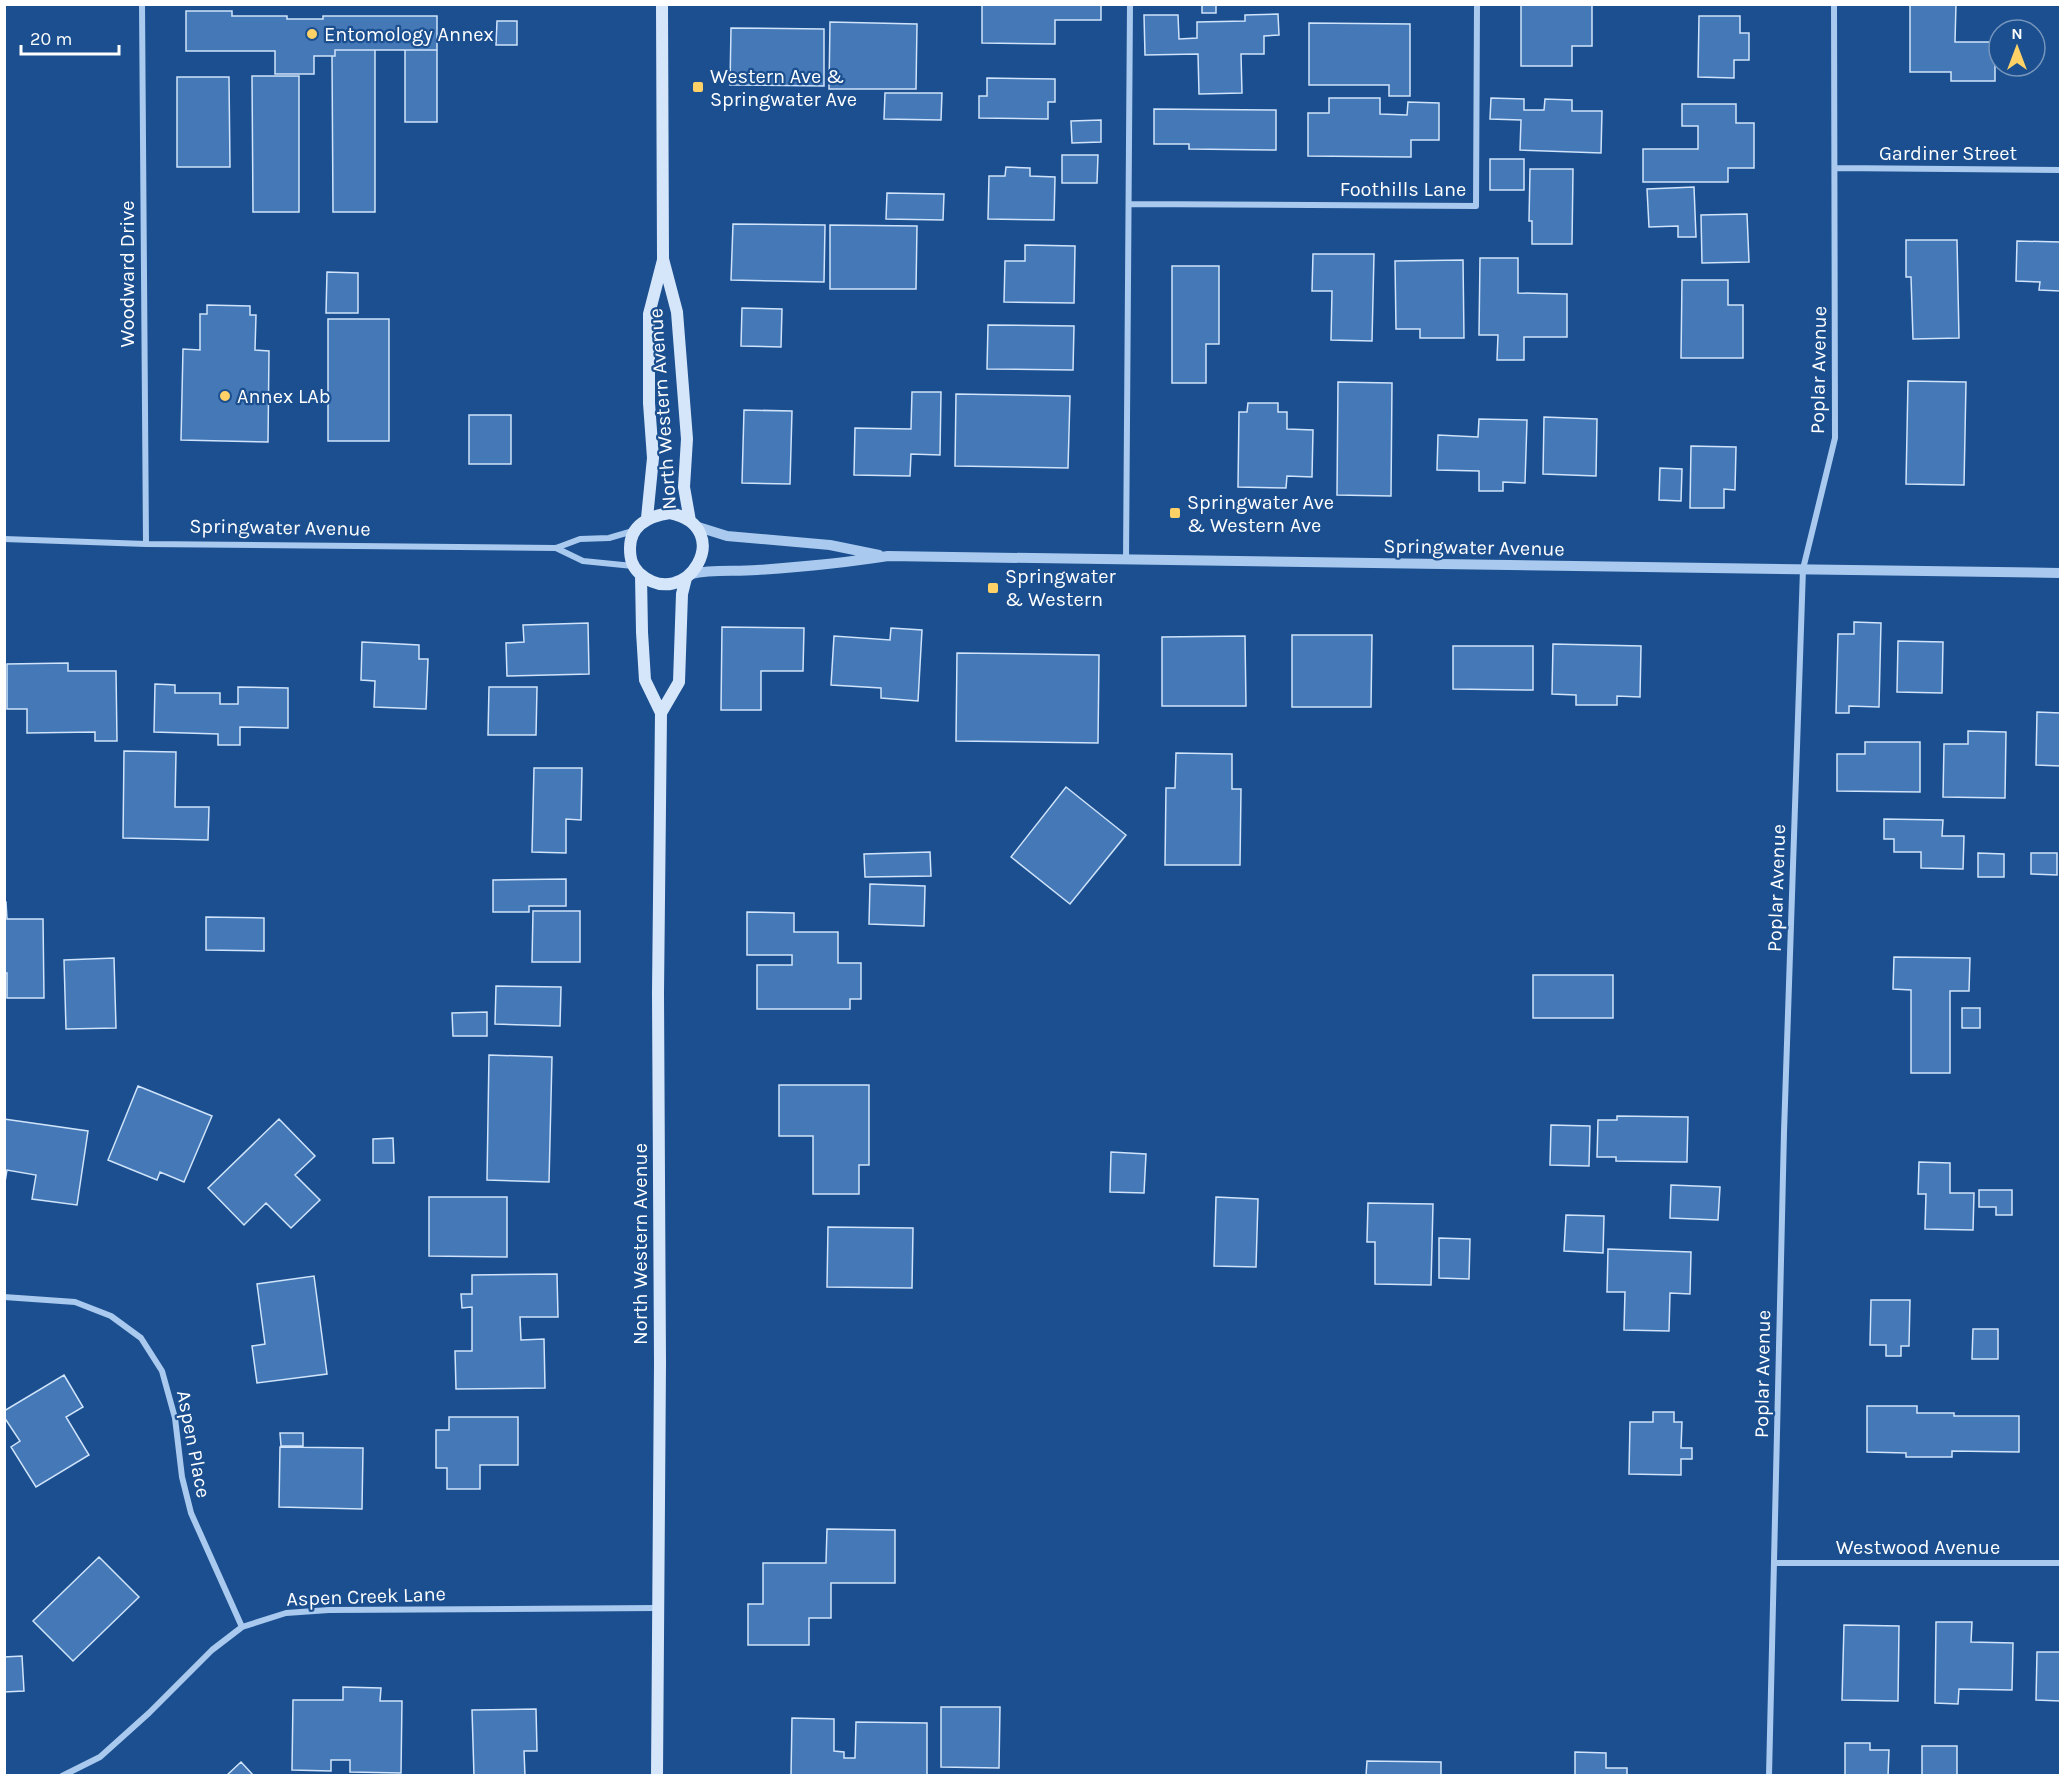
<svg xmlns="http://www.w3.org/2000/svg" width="2065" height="1780" font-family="Karla,sans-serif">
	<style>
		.building { fill: #4478b7; stroke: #cfe3fa; stroke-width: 1.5 }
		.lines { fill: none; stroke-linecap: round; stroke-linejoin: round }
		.minor { stroke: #a9c9ee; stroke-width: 6 }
		.tertiary { stroke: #a9c9ee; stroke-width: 10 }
		.secondary { stroke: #d6e6fa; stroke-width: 12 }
		.poi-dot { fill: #ffd166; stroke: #1b4f8f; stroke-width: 2 }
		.labels { text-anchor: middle; stroke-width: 4.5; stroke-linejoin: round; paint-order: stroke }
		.poi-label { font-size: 20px; fill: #fff; stroke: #1b4f8f; text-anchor: start }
		.street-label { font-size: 20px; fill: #fff; stroke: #1b4f8f }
	</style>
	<rect width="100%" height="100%" fill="#1b4f8f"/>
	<path class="building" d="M 982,4 L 1101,4 L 1101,20 L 1055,20 L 1055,44 L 982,43 Z
		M 1202,4 L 1216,4 L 1216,13 L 1202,13 Z
		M 1910,4 L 1956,4 L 1955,42 L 1995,42 L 1995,81 L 1951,81 L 1951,72 L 1910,72 Z
		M 1521,5 L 1592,5 L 1592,46 L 1572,46 L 1572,66 L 1521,66 Z
		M 186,11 L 232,11 L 232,16 L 287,16 L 287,19 L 323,19 L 323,16 L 437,16 L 437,50 L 335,50 L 335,56 L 314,56 L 314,74 L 275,74 L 275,51 L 186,51 Z
		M 1278,14 L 1279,35 L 1264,36 L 1264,54 L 1241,54 L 1242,93 L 1199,94 L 1198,54 L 1145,55 L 1144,15 L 1178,15 L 1179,39 L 1197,38 L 1197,22 L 1245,21 L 1245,15 Z
		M 1699,16 L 1740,16 L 1740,33 L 1749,33 L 1749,60 L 1734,60 L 1734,78 L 1698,77 Z
		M 497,21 L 517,21 L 517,45 L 496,45 Z
		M 830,22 L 917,24 L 916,89 L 829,89 Z
		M 1309,23 L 1410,24 L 1410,96 L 1389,96 L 1389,85 L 1309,85 Z
		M 731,28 L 824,29 L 824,86 L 730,85 Z
		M 335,50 L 375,50 L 375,212 L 333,212 L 332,56 L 335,56 Z
		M 405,50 L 437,50 L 437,122 L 405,122 Z
		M 252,76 L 299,76 L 299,212 L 253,212 Z
		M 177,77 L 229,77 L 230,167 L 177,167 Z
		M 987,78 L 1055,79 L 1055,102 L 1048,102 L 1048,119 L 979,118 L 979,96 L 987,96 Z
		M 885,93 L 942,93 L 941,120 L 884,119 Z
		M 1329,98 L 1380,98 L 1380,114 L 1407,115 L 1408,102 L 1439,103 L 1439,140 L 1411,140 L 1411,157 L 1308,156 L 1308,113 L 1329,113 Z
		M 1491,98 L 1524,99 L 1524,110 L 1544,110 L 1545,99 L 1572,100 L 1572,111 L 1602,111 L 1601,153 L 1520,150 L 1521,120 L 1490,119 Z
		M 1682,104 L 1736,104 L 1736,123 L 1754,123 L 1754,168 L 1728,168 L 1728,182 L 1643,182 L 1643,149 L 1698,149 L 1698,126 L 1682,126 Z
		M 1154,109 L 1276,110 L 1276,150 L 1189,149 L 1189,144 L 1154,144 Z
		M 1101,120 L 1101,142 L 1072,143 L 1071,121 Z
		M 1062,155 L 1098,155 L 1097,183 L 1062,183 Z
		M 1490,159 L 1524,159 L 1524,190 L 1490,190 Z
		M 1006,167 L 1030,168 L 1030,176 L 1055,177 L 1054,220 L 988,219 L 989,176 L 1005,176 Z
		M 1530,169 L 1573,169 L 1572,244 L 1532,244 L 1532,221 L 1529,221 Z
		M 1694,187 L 1696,237 L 1678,237 L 1678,226 L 1649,227 L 1647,189 Z
		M 887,193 L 944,194 L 943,220 L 886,219 Z
		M 1747,214 L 1749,262 L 1702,263 L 1701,215 Z
		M 733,224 L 825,225 L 824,282 L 731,280 Z
		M 830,225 L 917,226 L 916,289 L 830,289 Z
		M 1906,240 L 1957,240 L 1959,338 L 1913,339 L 1911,277 L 1906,277 Z
		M 2017,241 L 2060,242 L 2060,291 L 2039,290 L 2040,282 L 2016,281 Z
		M 1025,245 L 1075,246 L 1074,303 L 1004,302 L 1005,261 L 1025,261 Z
		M 1313,254 L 1374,254 L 1372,341 L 1331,340 L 1332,291 L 1312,291 Z
		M 1480,258 L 1518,258 L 1518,293 L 1567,294 L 1567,337 L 1524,337 L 1524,360 L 1497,360 L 1498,335 L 1479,335 Z
		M 1463,260 L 1464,338 L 1420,338 L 1420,329 L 1396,329 L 1395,261 Z
		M 1172,266 L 1219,266 L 1219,344 L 1206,344 L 1206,383 L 1172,383 Z
		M 327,272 L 358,273 L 358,313 L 326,313 Z
		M 1682,280 L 1728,280 L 1728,305 L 1743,305 L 1743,358 L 1681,358 Z
		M 207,305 L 250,306 L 250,315 L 256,315 L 255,350 L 269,351 L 268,442 L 181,440 L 183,349 L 200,350 L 200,314 L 207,314 Z
		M 742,308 L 782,309 L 781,347 L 741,346 Z
		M 328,319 L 389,319 L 389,441 L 328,441 Z
		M 988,325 L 1074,326 L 1073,370 L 987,369 Z
		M 1908,381 L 1966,382 L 1964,485 L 1906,484 Z
		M 1338,382 L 1392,383 L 1391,496 L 1337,495 Z
		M 912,392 L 941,392 L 940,455 L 911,454 L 910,476 L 854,475 L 855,428 L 911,429 Z
		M 956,394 L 1070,396 L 1068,468 L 955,466 Z
		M 1248,403 L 1278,403 L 1278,412 L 1287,412 L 1287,429 L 1313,430 L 1312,477 L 1287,476 L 1286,488 L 1238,487 L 1239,412 L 1247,412 Z
		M 744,410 L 792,411 L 790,484 L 742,483 Z
		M 469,415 L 511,415 L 511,464 L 469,464 Z
		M 1544,417 L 1597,419 L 1596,476 L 1543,474 Z
		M 1479,419 L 1527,420 L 1525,483 L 1503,482 L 1503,491 L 1479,491 L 1479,471 L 1437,470 L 1438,435 L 1478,437 Z
		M 1691,446 L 1736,447 L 1735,490 L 1724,489 L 1724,508 L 1690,508 Z
		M 1660,468 L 1682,469 L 1681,501 L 1659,500 Z
		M 1854,622 L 1881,623 L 1879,707 L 1849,706 L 1849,713 L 1836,713 L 1838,634 L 1854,634 Z
		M 588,623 L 589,674 L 507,676 L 506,643 L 524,642 L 523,625 Z
		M 722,627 L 804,628 L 803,671 L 761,671 L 761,710 L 721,710 Z
		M 891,628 L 922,630 L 918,701 L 881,698 L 881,688 L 831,685 L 834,636 L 890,640 Z
		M 1292,635 L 1372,635 L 1371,707 L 1292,707 Z
		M 1245,636 L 1246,706 L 1162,706 L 1162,637 Z
		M 1898,641 L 1943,642 L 1942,693 L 1897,692 Z
		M 362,642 L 419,645 L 419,659 L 428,659 L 426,709 L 374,707 L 375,681 L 361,680 Z
		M 1553,644 L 1641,646 L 1640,697 L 1617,696 L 1617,705 L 1576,705 L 1576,695 L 1552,694 Z
		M 1453,646 L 1533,646 L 1533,690 L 1453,689 Z
		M 957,653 L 1099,655 L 1098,743 L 956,741 Z
		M 68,663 L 68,671 L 116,671 L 117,741 L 95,741 L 95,732 L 27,733 L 27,709 L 7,709 L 7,664 Z
		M 155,684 L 175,685 L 175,693 L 220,693 L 220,704 L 238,704 L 238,687 L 288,688 L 288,728 L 240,727 L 240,745 L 218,745 L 218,734 L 154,732 Z
		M 489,687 L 537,687 L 536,735 L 488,735 Z
		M 2037,712 L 2060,713 L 2060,766 L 2036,765 Z
		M 1968,731 L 2006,732 L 2005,798 L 1943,797 L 1944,744 L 1968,744 Z
		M 1865,742 L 1920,742 L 1920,792 L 1837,791 L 1837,754 L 1865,754 Z
		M 124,751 L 176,752 L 175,807 L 209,807 L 208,840 L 123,838 Z
		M 1176,753 L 1232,754 L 1232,789 L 1241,789 L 1240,865 L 1165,865 L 1166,788 L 1175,788 Z
		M 534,768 L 582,768 L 581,820 L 566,819 L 566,853 L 532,852 Z
		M 1066,787 L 1126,835 L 1070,904 L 1011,857 Z
		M 1884,819 L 1943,820 L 1942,836 L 1964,836 L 1963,869 L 1921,868 L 1921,852 L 1894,852 L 1894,839 L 1884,839 Z
		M 930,852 L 931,876 L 865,877 L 864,854 Z
		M 1978,853 L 2004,854 L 2004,877 L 1978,877 Z
		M 2031,853 L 2057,853 L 2057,875 L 2031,874 Z
		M 566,879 L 566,906 L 529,906 L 529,912 L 493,912 L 493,880 Z
		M 870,884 L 925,886 L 924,926 L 869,924 Z
		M 4,902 L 6,902 L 7,919 L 43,919 L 44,998 L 7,998 L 7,973 L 4,973 Z
		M 533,911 L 580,911 L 580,962 L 532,962 Z
		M 747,912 L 794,913 L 794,932 L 838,932 L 838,963 L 861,963 L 861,999 L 850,999 L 850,1009 L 757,1009 L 757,965 L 792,965 L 792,955 L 747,955 Z
		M 206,917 L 264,918 L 264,951 L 206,950 Z
		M 1894,957 L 1970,958 L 1969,991 L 1950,991 L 1950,1073 L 1911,1073 L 1911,990 L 1893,989 Z
		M 114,958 L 116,1028 L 66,1029 L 64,960 Z
		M 1533,975 L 1613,975 L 1613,1018 L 1533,1018 Z
		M 496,986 L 561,987 L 560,1026 L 495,1024 Z
		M 1962,1008 L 1980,1008 L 1980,1028 L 1962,1028 Z
		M 487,1012 L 487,1036 L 453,1036 L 452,1013 Z
		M 489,1055 L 552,1057 L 549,1182 L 487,1180 Z
		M 779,1085 L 869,1085 L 869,1165 L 859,1165 L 859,1194 L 813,1194 L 813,1136 L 779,1136 Z
		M 138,1086 L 212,1116 L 184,1182 L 160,1172 L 157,1180 L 108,1160 Z
		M 1617,1116 L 1688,1117 L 1687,1162 L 1616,1161 L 1616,1157 L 1597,1157 L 1598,1120 L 1617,1120 Z
		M 4,1119 L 88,1131 L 77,1205 L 32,1199 L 36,1175 L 7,1170 L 4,1188 Z
		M 279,1119 L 315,1156 L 295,1175 L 320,1200 L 291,1228 L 266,1203 L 244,1225 L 208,1188 Z
		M 1551,1125 L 1590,1126 L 1589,1166 L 1550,1165 Z
		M 393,1138 L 394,1163 L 373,1163 L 373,1139 Z
		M 1111,1152 L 1146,1154 L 1144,1193 L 1110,1192 Z
		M 1919,1162 L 1950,1163 L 1950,1193 L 1974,1193 L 1973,1230 L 1925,1229 L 1926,1194 L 1918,1194 Z
		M 1671,1185 L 1720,1187 L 1718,1220 L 1670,1218 Z
		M 1979,1190 L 2012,1190 L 2012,1215 L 1996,1215 L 1996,1207 L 1979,1207 Z
		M 429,1197 L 507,1197 L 507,1257 L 429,1256 Z
		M 1216,1197 L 1258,1199 L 1256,1267 L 1214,1266 Z
		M 1368,1203 L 1433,1204 L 1431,1285 L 1375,1284 L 1375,1242 L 1367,1242 Z
		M 1566,1215 L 1604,1216 L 1603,1253 L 1564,1251 Z
		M 828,1227 L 913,1228 L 912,1288 L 827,1287 Z
		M 1439,1238 L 1470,1239 L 1469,1279 L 1439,1278 Z
		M 1608,1249 L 1691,1252 L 1690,1294 L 1670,1293 L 1669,1331 L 1624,1330 L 1625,1292 L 1607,1292 Z
		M 557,1274 L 558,1317 L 520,1317 L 521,1340 L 544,1339 L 545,1388 L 456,1389 L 455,1351 L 472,1351 L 472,1307 L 462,1308 L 461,1294 L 472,1294 L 472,1275 Z
		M 314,1276 L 327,1374 L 257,1383 L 252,1346 L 265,1344 L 257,1284 Z
		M 1871,1300 L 1910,1300 L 1909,1346 L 1901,1346 L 1901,1356 L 1886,1356 L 1886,1345 L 1870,1345 Z
		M 1973,1329 L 1998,1329 L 1998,1359 L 1972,1359 Z
		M 64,1375 L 83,1407 L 66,1417 L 89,1455 L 36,1487 L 11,1447 L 20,1441 L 4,1417 L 4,1411 Z
		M 1867,1406 L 1917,1406 L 1917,1413 L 1954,1413 L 1954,1416 L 2019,1416 L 2019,1452 L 1952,1451 L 1952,1457 L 1906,1457 L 1906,1453 L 1867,1452 Z
		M 1653,1412 L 1674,1412 L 1674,1422 L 1682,1422 L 1681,1448 L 1692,1448 L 1692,1459 L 1681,1459 L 1681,1475 L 1629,1474 L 1630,1422 L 1653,1422 Z
		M 449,1417 L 518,1417 L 518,1465 L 480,1465 L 480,1489 L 447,1489 L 447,1468 L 436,1468 L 436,1430 L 449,1430 Z
		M 280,1433 L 303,1433 L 303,1446 L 281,1446 Z
		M 280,1447 L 363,1448 L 362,1509 L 279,1507 Z
		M 827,1529 L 895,1530 L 895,1583 L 831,1583 L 831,1618 L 809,1618 L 809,1645 L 748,1645 L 748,1604 L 763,1604 L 763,1563 L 826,1563 Z
		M 99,1557 L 139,1597 L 73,1661 L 33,1621 Z
		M 1936,1622 L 1972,1622 L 1971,1642 L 2013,1643 L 2012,1690 L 1959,1689 L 1958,1704 L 1935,1703 Z
		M 1844,1625 L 1899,1626 L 1898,1701 L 1842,1700 Z
		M 2037,1652 L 2060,1652 L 2060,1701 L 2036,1700 Z
		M 22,1656 L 24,1691 L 4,1692 L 4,1657 Z
		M 343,1687 L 381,1688 L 380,1701 L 402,1701 L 401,1773 L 350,1772 L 350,1760 L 331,1760 L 331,1771 L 292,1770 L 293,1700 L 343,1700 Z
		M 941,1707 L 1000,1707 L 999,1768 L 941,1767 Z
		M 536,1709 L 537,1751 L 524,1751 L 525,1776 L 474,1776 L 472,1710 Z
		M 792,1718 L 834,1719 L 834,1751 L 844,1752 L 844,1758 L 855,1758 L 856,1722 L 927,1723 L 927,1776 L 791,1776 Z
		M 1845,1743 L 1870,1743 L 1870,1750 L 1889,1750 L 1888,1776 L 1845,1776 Z
		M 1922,1746 L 1957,1746 L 1957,1776 L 1922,1776 Z
		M 1575,1752 L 1606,1753 L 1606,1768 L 1627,1768 L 1627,1776 L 1575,1776 Z
		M 1367,1761 L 1441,1762 L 1441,1776 L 1366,1776 Z
		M 241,1762 L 254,1776 L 226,1776 Z"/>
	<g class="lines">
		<path class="minor" d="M 142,4 L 146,544
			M 1836,168 L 2060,170
			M 1129,204 L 1476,206 L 1477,4
			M 4,539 L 146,544 L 556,548 L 580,539 L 609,538 L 633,531
			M 556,548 L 583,561 L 633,566
			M 1126,560 L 1130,4
			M 4,1297 L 75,1302 L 111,1316 L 141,1338 L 162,1371 L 175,1418 L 182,1477 L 191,1513 L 242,1627
			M 1775,1563 L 2060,1563
			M 62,1776 L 100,1757 L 149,1713 L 212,1650 L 242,1627 L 286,1613 L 329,1610 L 657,1608
			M 1769,1776 L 1784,1132 L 1803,569 L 1835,438 L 1834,4"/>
		<path class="tertiary" d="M 695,526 L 727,536 L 830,545 L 879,555
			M 691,574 C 713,569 735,572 757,570 C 801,567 844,563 888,556 L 2060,573"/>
		<path class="secondary" d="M 662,4 L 663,259 L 677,312 L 687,439 L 684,487 L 690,521
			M 670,513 C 738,527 686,615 639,573 C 632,566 630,559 630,548 C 630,525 649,516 670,513 Z
			M 647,518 L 653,458 L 649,403 L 649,314 L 663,260
			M 641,575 L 642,632 L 645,680 L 661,713 L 658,993 L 660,1363 L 657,1776
			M 661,713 L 679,682 L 682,594 L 686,578"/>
	</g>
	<g class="poi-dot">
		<circle cx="312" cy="34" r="6"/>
		<rect x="692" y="81" width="12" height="12" rx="3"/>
		<circle cx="225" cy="396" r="6"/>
		<rect x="1169" y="507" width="12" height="12" rx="3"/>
		<rect x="987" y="582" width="12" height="12" rx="3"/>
	</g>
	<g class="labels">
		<g class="poi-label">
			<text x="324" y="41">Entomology Annex</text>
			<text x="710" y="83">Western Ave &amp;<tspan x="710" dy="23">Springwater Ave</tspan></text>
			<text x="237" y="403">Annex LAb</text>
			<text x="1187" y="509">Springwater Ave<tspan x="1187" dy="23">&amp; Western Ave</tspan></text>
			<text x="1005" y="583">Springwater<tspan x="1005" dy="23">&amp; Western</tspan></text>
		</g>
		<g class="street-label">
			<text x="1948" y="160">Gardiner Street</text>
			<text x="1403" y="196">Foothills Lane</text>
			<text transform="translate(127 274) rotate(-90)" y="7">Woodward Drive</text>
			<text transform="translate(1818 370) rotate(-89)" y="7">Poplar Avenue</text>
			<text transform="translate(662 409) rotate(-94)" y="7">North Western Avenue</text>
			<text transform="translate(280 527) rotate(1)" y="7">Springwater Avenue</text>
			<text transform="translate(1474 547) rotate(1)" y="7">Springwater Avenue</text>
			<text transform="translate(1776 888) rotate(-88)" y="7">Poplar Avenue</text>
			<text transform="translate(640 1244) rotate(-90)" y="7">North Western Avenue</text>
			<text transform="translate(1762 1374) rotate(-89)" y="7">Poplar Avenue</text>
			<text transform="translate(194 1444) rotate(79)" y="7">Aspen Place</text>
			<text x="1918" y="1554">Westwood Avenue</text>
			<text transform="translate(366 1596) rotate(-2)" y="7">Aspen Creek Lane</text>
		</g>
	</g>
	<rect width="2065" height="1780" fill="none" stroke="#ffffff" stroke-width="12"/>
	<g transform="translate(2017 48)"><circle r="28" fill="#1b4f8f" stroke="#7695bc" stroke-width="1.5"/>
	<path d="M0-4.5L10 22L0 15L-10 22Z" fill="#ffd166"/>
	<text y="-9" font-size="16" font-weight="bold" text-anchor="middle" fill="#ffffff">N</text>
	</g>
	<path d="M21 45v9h98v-9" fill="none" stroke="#ffffff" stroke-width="3"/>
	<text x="30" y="45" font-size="18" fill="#ffffff" stroke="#1b4f8f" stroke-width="4.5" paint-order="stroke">20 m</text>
</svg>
